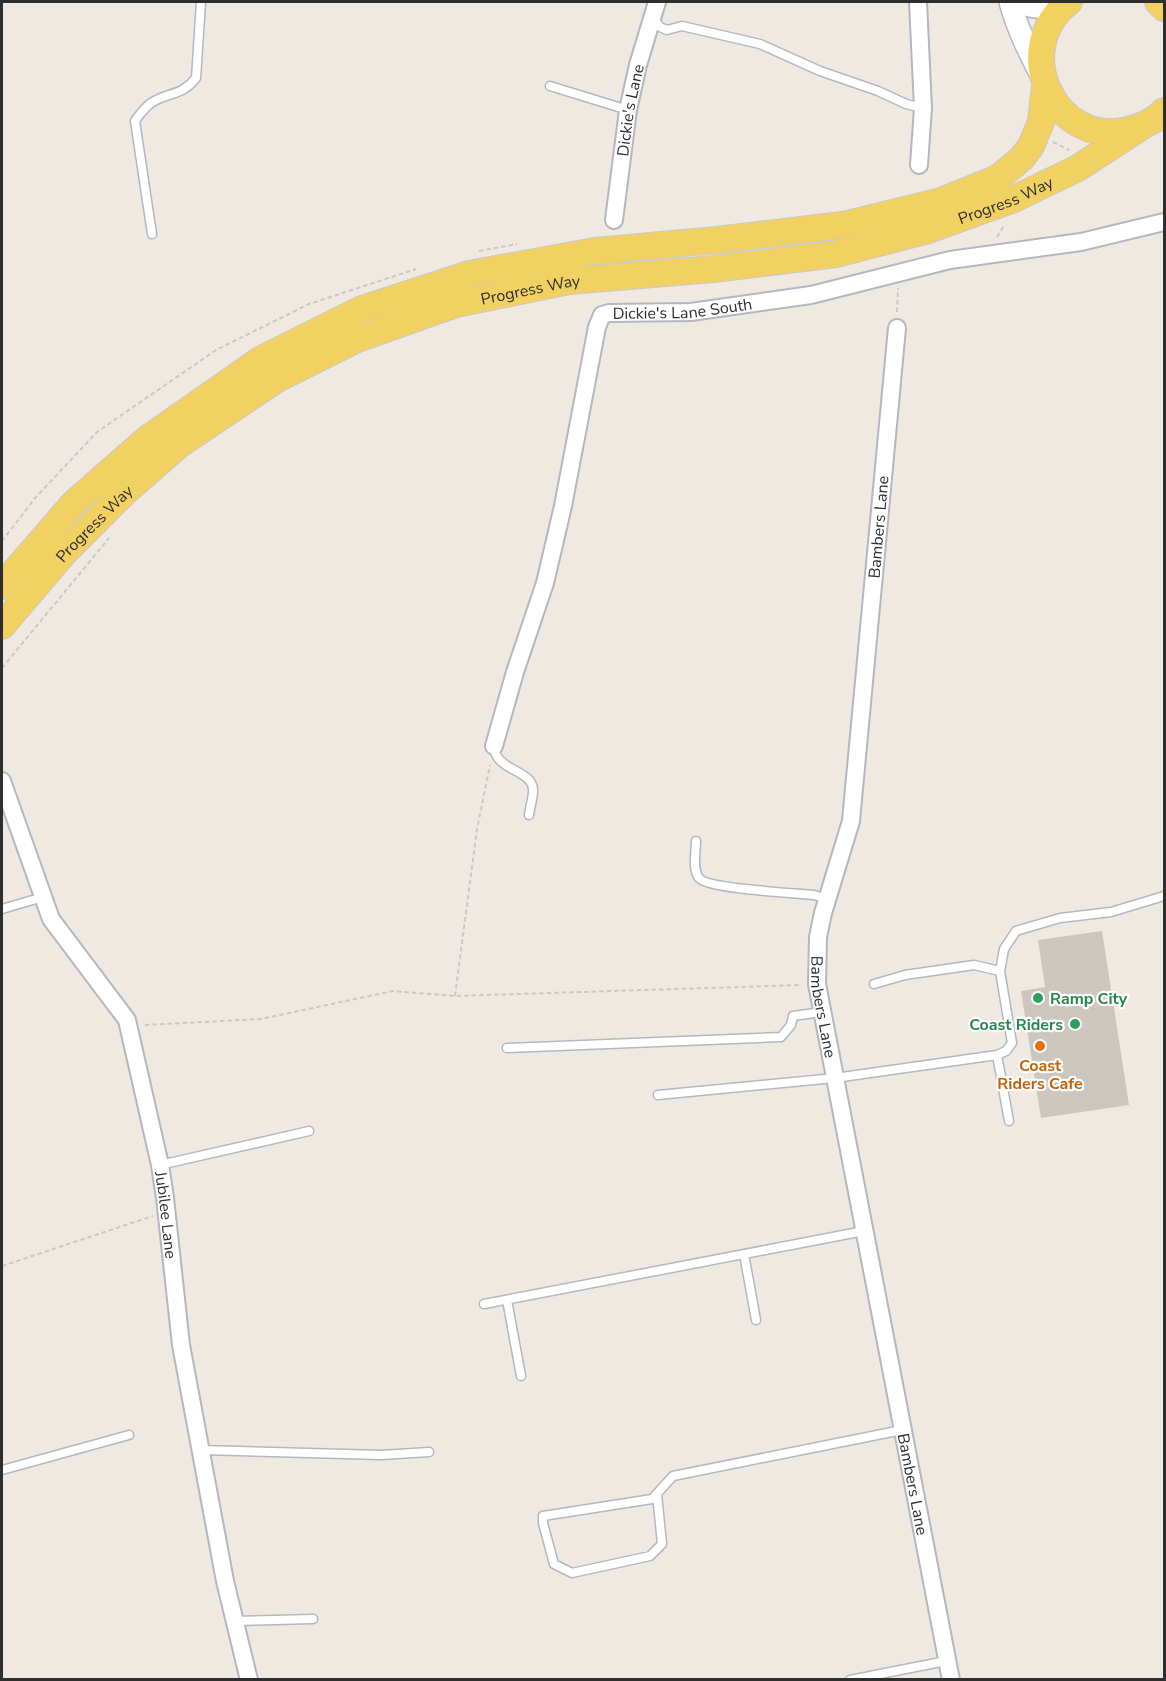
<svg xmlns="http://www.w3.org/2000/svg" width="1166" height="1681" font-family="'Nunito Sans',sans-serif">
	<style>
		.building { fill: #cbc7bf }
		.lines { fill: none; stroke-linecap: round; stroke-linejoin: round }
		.service-casing { stroke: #b4b7c1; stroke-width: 11 }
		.minor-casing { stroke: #b4b7c1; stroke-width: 20 }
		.tertiary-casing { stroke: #b4b7c1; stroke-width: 24 }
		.primary-casing { stroke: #c9c9c9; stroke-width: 28 }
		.path { stroke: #c9c9c9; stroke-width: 2; stroke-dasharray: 4.5 3; stroke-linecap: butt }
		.service { stroke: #fff; stroke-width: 8 }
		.minor { stroke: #fff; stroke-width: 16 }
		.tertiary { stroke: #fff; stroke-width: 21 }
		.primary { stroke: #f2d163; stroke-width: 26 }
		.leisure-dot { fill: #2e9e5b; stroke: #fff; stroke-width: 2 }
		.food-dot { fill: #e8710a; stroke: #fff; stroke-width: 2 }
		.labels { text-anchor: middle; stroke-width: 4.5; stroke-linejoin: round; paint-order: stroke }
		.street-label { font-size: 16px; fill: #2e2e2e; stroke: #fff }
		.leisure-label { font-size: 16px; font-weight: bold; fill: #27864d; stroke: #fff; text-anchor: start }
		.food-label { font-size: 16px; font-weight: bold; fill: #c56008; stroke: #fff }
	</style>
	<rect width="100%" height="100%" fill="#efe9e1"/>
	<path class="building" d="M 1102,931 L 1129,1105 L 1041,1118 L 1021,991 L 1045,987 L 1038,940 Z"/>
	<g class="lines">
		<defs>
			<path id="service" d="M 653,18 L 660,27 L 667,30 L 682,26 L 760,44 L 820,71 L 878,91 L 906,104 L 923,108
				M 550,86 L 628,110
				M 152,234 L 135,121 C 140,114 144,108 151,103 C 168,92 182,96 196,78 L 201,2
				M 494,746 C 495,772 534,769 533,791 C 533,798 530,807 529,815
				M 696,841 C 696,852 692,869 699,878 C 707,889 796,893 814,895 L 827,899
				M 2,909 L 43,897
				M 874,984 L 905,975 L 974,965 L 1000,971
				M 507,1048 L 781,1037 L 791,1025 L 793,1016 L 822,1012
				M 997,1055 L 1009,1121
				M 658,1095 L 835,1078 L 997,1055 L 1006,1051 L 1012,1043 L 1000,971 L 1004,949 L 1016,931 L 1060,918 L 1111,912 L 1164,896
				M 160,1165 L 309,1131
				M 744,1254 L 756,1320
				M 507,1300 L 521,1376
				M 484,1304 L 864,1231
				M 200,1450 L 381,1455 L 429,1452
				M 2,1470 L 129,1435
				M 657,1494 L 662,1544 L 650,1556 L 572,1573 L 554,1564 L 543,1523 L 543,1516 L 652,1499 L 673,1476 L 902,1430
				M 235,1621 L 313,1619
				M 850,1680 L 946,1661"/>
			<g id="minor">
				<path d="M 918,2 L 923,108 L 919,165"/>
				<path id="s1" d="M 614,220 L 628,110 L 638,65 L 657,2"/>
				<path id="s2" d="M 897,328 L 851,821 L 823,913 L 818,937 L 817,984 L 951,1680"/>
				<path id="s3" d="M 494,746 L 515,672 L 545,583 L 563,506 L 597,327 L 602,315 L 609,313 L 691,312 L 811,295 L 950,260 L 1081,242 L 1164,222"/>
				<path id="s4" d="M 2,781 L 51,919 L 127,1020 L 160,1165 L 165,1198 L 181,1345 L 225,1581 L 249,1680"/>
			</g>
			<path id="tertiary" d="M 1010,2 C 1017,28 1029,52 1042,77
				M 1020,2 C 1035,10 1049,8 1065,4"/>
			<g id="primary">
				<path d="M 1069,2 C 1009,48 1054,148 1128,130 C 1142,126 1154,122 1164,111"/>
				<path d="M 1158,2 L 1164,8"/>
				<path d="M 2,586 L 74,503 L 147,439 L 260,360 L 362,309 L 469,274 L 595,251 L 717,240 L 843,225 L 941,201 L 998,178 L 1022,158 L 1031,146 L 1041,122 L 1045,85"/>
				<path id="s5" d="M 2,626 L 65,552 L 123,494 L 180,444 L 277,379 L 357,339 L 456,304 L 569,281 L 713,269 L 836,254 L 925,231 L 1014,199 L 1078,168 L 1141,127"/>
			</g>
		</defs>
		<use href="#service" class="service-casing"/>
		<use href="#minor" class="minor-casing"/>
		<use href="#tertiary" class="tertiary-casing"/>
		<use href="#primary" class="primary-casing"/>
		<path class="path" d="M 1053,142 L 1069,150
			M 997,237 L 1005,224
			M 479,251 L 517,244
			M 897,312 L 898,288
			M 2,541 L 36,497 L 97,432 L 216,350 L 309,304 L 416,269
			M 2,668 L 109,538
			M 455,996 L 477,829 L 490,765
			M 145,1025 L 261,1019 L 393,991 L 455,996 L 802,985
			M 2,1266 L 153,1216"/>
		<use href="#service" class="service"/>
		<use href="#minor" class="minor"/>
		<use href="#tertiary" class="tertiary"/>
		<use href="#primary" class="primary"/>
	</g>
	<g class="leisure-dot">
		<circle cx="1038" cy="998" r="6"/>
		<circle cx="1075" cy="1024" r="6"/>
	</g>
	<circle class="food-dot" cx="1040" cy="1046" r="6"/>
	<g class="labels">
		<g class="street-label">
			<text dy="6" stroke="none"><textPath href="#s1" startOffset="111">Dickie's Lane</textPath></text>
			<text dy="6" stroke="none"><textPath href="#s5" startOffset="1128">Progress Way</textPath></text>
			<text dy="6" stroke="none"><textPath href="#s5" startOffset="642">Progress Way</textPath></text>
			<text dy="6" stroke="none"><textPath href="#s3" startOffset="526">Dickie's Lane South</textPath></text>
			<text dy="6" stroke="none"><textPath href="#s5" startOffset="138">Progress Way</textPath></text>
			<text transform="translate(878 527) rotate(-85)" y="6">Bambers Lane</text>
			<text dy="6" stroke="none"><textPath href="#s2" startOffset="686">Bambers Lane</textPath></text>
			<text dy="6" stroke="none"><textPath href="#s4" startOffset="472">Jubilee Lane</textPath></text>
			<text dy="6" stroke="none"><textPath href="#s2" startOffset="1172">Bambers Lane</textPath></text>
		</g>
		<g class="leisure-label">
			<text x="1050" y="1004">Ramp City</text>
			<text x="1063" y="1030" text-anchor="end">Coast Riders</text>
		</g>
		<g class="food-label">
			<text x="1040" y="1071">Coast<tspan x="1040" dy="18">Riders Cafe</tspan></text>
		</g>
	</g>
	<rect width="1166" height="1681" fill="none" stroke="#2e2e2e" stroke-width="6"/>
</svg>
